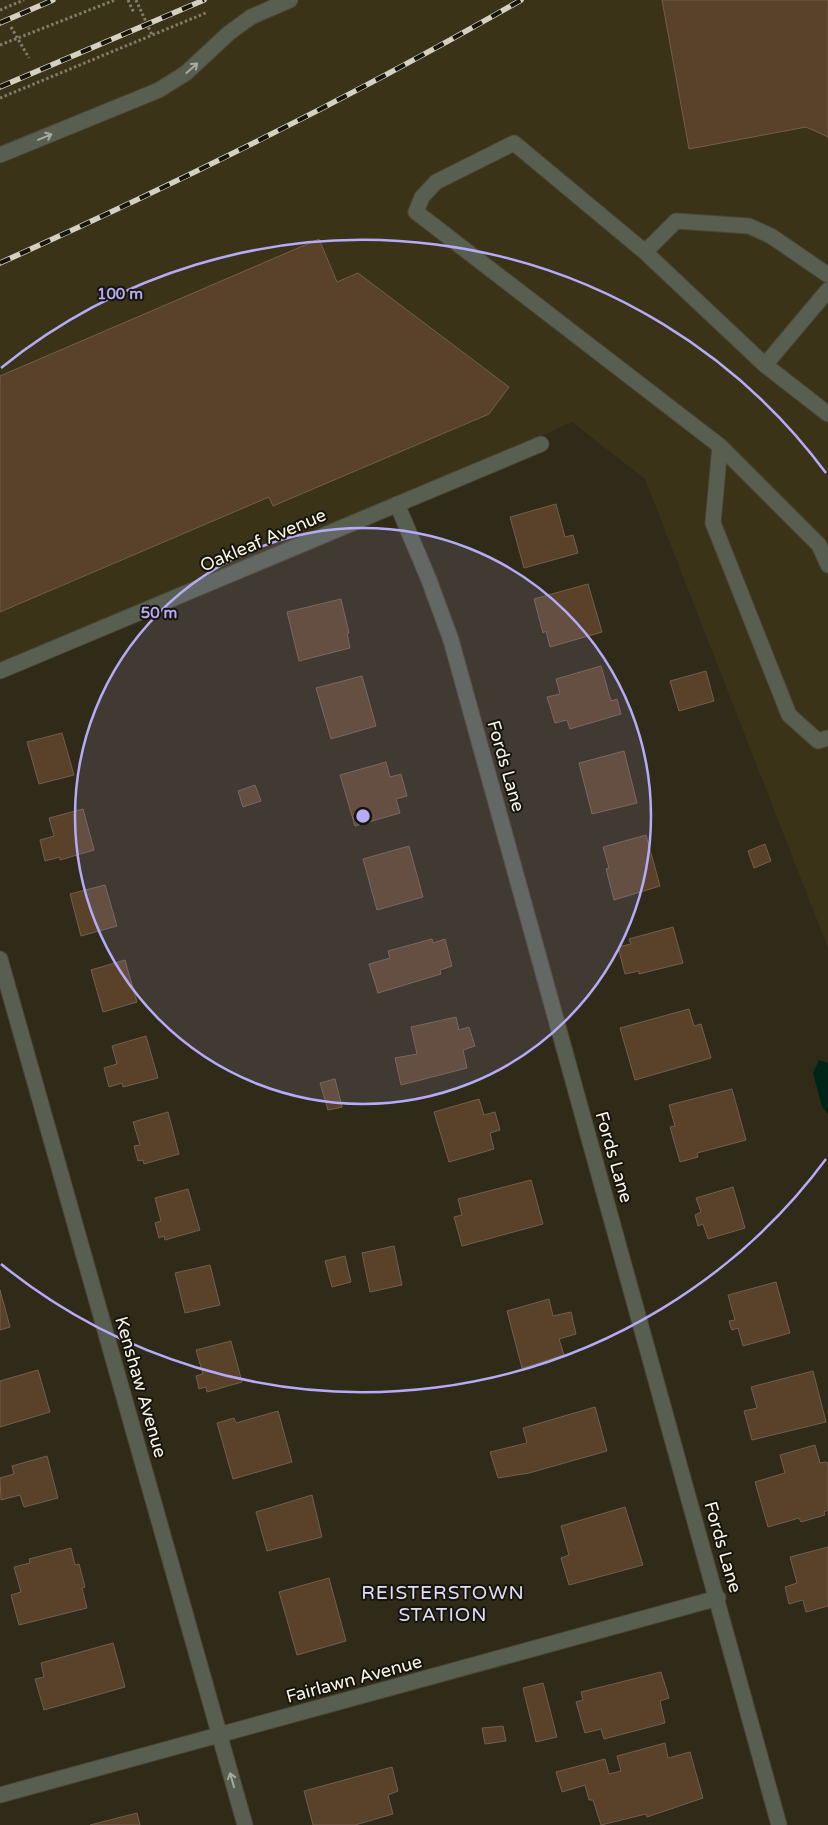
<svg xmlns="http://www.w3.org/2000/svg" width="828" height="1825" font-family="'Varela Round',sans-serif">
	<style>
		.built { fill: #3a3318 }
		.water { fill: #002415 }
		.building { fill: #5a4129; stroke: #715f4f }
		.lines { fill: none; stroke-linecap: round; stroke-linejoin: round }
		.minor-casing { stroke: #4c4735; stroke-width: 17 }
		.path { stroke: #817d6c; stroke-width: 3; stroke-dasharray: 2.5 2.5; stroke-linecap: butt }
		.minor { stroke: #585f51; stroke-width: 15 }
		.rail-casing { stroke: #d4d1c3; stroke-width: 5.5 }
		.rail { stroke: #16140b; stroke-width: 4; stroke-dasharray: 11; stroke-linecap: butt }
		.oneway { stroke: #a8aa9d }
		.ring { fill: none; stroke: #b6abf8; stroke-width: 2.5 }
		.labels { text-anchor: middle; stroke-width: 4; stroke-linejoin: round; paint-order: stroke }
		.street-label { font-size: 18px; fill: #f8f5e9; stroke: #16140b }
		.neighbourhood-label { font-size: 19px; letter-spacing: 1px; fill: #e1defb; stroke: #16140b }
		.centre { fill: #b6abf8; stroke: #16140b; stroke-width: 2.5 }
		.ring-label { font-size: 15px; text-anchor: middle; font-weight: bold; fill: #b6abf8; stroke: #16140b; stroke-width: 4; stroke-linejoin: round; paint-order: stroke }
	</style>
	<rect width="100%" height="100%" fill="#302b18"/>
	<path class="built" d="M 0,0 L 828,0 L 828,948 L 645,479 L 572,422 L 228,576 L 0,671 Z"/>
	<path class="water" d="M 819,1060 L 828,1063 L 828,1114 L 822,1107 L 813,1073 Z"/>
	<path class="building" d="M 662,0 L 828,0 L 828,137 L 806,127 L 689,149 Z
		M 319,239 L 337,282 L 358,273 L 509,387 L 489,414 L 273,506 L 269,497 L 0,612 L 0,376 Z
		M 556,504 L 565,537 L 573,535 L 578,553 L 524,568 L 510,517 Z
		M 588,584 L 602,632 L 550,647 L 546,631 L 543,633 L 534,599 Z
		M 341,599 L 349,633 L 347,633 L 350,648 L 299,661 L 287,612 Z
		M 601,666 L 611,701 L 617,699 L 621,714 L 570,729 L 567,720 L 555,723 L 547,697 L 560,694 L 556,679 Z
		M 706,671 L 714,701 L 679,711 L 670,681 Z
		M 362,676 L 376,726 L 331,739 L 316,688 Z
		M 62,733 L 74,775 L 39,784 L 27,742 Z
		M 624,751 L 637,803 L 592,814 L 579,763 Z
		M 386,762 L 390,777 L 401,774 L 407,796 L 396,799 L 400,813 L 355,826 L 340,775 Z
		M 255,785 L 261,801 L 243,807 L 238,791 Z
		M 83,809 L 94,850 L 60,860 L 60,857 L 45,861 L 40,840 L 54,836 L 49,818 Z
		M 646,835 L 660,886 L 614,900 L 606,869 L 609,868 L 603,847 Z
		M 765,844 L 771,861 L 754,868 L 748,851 Z
		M 409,846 L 423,897 L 377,910 L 363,859 Z
		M 105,885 L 117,926 L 81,936 L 70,894 Z
		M 673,927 L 683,963 L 639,974 L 639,971 L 625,974 L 618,947 L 631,944 L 629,939 Z
		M 432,939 L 433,943 L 445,939 L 452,966 L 440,970 L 441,974 L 378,993 L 369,964 L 390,958 L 388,951 Z
		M 125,960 L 137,1002 L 103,1012 L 91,970 Z
		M 689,1009 L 694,1026 L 701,1024 L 711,1058 L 635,1080 L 620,1028 Z
		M 456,1017 L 459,1030 L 469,1027 L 475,1046 L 463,1050 L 467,1068 L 401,1085 L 395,1058 L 417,1054 L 411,1027 Z
		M 146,1036 L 158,1078 L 123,1087 L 122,1083 L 109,1087 L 104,1068 L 117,1064 L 112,1046 Z
		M 335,1079 L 342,1107 L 328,1110 L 320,1083 Z
		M 732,1089 L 746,1140 L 697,1153 L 698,1157 L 680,1162 L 670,1127 L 675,1126 L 669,1105 Z
		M 479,1099 L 484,1115 L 495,1112 L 500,1130 L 490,1133 L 494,1149 L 449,1162 L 434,1112 Z
		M 168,1112 L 179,1154 L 144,1164 L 143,1160 L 138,1161 L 134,1146 L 140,1145 L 133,1122 Z
		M 531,1180 L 543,1224 L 462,1246 L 454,1217 L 462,1215 L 458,1199 Z
		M 733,1187 L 745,1228 L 708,1239 L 703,1224 L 698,1226 L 695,1215 L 701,1212 L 696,1198 Z
		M 188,1189 L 200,1230 L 165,1240 L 164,1236 L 159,1238 L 155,1223 L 161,1221 L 155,1198 Z
		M 394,1246 L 402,1285 L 370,1292 L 362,1253 Z
		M 345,1256 L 351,1282 L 332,1287 L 325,1261 Z
		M 210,1265 L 220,1305 L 185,1313 L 175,1273 Z
		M 776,1282 L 790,1333 L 743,1346 L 738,1328 L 732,1330 L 731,1328 L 729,1321 L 735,1320 L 728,1295 Z
		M 0,1290 L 10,1327 L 0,1330 Z
		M 549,1299 L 553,1316 L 571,1312 L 576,1334 L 559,1339 L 564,1355 L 522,1368 L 507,1311 Z
		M 231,1341 L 242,1382 L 207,1392 L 206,1387 L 199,1389 L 196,1376 L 203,1374 L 196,1350 Z
		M 38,1370 L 50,1412 L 0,1427 L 0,1381 Z
		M 813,1371 L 826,1422 L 752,1440 L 744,1411 L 757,1408 L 751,1387 Z
		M 595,1407 L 607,1451 L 529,1473 L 498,1478 L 490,1452 L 527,1443 L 523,1428 Z
		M 278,1411 L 292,1462 L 233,1479 L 217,1423 L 234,1418 L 236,1423 Z
		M 815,1445 L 820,1463 L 827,1462 L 828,1466 L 828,1510 L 824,1512 L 825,1515 L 801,1522 L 799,1518 L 768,1527 L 755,1482 L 785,1473 L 780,1455 Z
		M 47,1456 L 58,1498 L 24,1507 L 20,1495 L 1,1500 L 0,1478 L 14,1474 L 12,1466 Z
		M 312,1495 L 322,1537 L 267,1551 L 256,1512 Z
		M 625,1507 L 643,1565 L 569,1585 L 561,1558 L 569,1555 L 561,1526 Z
		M 828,1547 L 828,1606 L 806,1612 L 803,1600 L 789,1604 L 785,1587 L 797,1583 L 790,1557 Z
		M 71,1548 L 75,1565 L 79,1564 L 85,1587 L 82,1588 L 87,1608 L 19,1625 L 11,1595 L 21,1592 L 14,1567 L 30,1563 L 29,1559 Z
		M 329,1578 L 346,1641 L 297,1655 L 279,1592 Z
		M 113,1643 L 125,1687 L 44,1710 L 35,1679 L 44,1677 L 41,1663 Z
		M 661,1672 L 669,1698 L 660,1701 L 665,1723 L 604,1739 L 601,1729 L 585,1733 L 576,1702 L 583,1700 L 581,1692 Z
		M 543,1683 L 557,1737 L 536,1742 L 523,1688 Z
		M 503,1726 L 506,1741 L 485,1744 L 482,1728 Z
		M 665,1743 L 668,1758 L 690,1752 L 703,1798 L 647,1817 L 646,1814 L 601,1825 L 593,1800 L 589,1800 L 585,1785 L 562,1792 L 556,1772 L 605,1759 L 609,1774 L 621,1771 L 617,1756 Z
		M 392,1767 L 398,1791 L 388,1795 L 393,1814 L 355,1825 L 313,1825 L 304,1791 Z
		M 137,1813 L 140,1825 L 90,1825 Z"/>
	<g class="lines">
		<defs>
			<path id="minor" d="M 0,155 L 159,90 L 186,73 L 229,33 L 251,17 L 290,0
				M 645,252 L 676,221 L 749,226 L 771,236 L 828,275
				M 765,365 L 828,290
				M 828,414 L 765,365 L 645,252 L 514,143 L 436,182 L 422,197 L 416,212 L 720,446 L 819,545 L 828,565
				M 720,446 L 713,523 L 789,715 L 818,741 L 828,738
				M 397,504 L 429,580 L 451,640 L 779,1825
				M 0,671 L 541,444
				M 0,959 L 245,1825
				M 0,1795 L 718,1598"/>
		</defs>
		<use href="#minor" class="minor-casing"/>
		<path class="path" d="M 128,0 L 134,13
			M 136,0 L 152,35
			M 0,10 L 24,0
			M 11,27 L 29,58
			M 0,45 L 115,0
			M 0,98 L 208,12"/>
		<use href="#minor" class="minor"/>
		<defs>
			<path id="rail" d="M 0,23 L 53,0
				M 0,87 L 204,0
				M 0,263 C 178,183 352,97 521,0"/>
		</defs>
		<use href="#rail" class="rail-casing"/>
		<use href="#rail" class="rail"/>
	</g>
	<defs><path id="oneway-shaft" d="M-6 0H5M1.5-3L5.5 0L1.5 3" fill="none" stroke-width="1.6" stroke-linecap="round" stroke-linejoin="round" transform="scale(1.25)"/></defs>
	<g class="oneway">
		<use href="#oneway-shaft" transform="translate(192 68) rotate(-41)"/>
		<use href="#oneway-shaft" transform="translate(45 137) rotate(-23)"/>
		<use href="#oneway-shaft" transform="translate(232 1780) rotate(-106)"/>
	</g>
	<circle cx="363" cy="816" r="288" fill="#b6abf8" fill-opacity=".12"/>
	<g class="ring">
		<circle cx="363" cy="816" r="288"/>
		<path d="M826 1159A576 576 0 0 1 1 1264M1 368A576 576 0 0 1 826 473"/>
	</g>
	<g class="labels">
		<g class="street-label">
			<text transform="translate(263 540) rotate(-23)" y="6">Oakleaf Avenue</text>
			<text transform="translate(506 766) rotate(74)" y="6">Fords Lane</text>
			<text transform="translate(614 1157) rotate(74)" y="6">Fords Lane</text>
			<text transform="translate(141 1387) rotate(74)" y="6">Kenshaw Avenue</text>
			<text transform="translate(723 1547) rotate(74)" y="6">Fords Lane</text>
			<text transform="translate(354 1679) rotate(-15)" y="6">Fairlawn Avenue</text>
		</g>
		<g class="neighbourhood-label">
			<text x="443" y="1599">REISTERSTOWN<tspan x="443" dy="22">STATION</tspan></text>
		</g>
	</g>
	<circle cx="363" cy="816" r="8" class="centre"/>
	<g class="ring-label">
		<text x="120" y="299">100 m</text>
		<text x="159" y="618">50 m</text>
	</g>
</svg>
